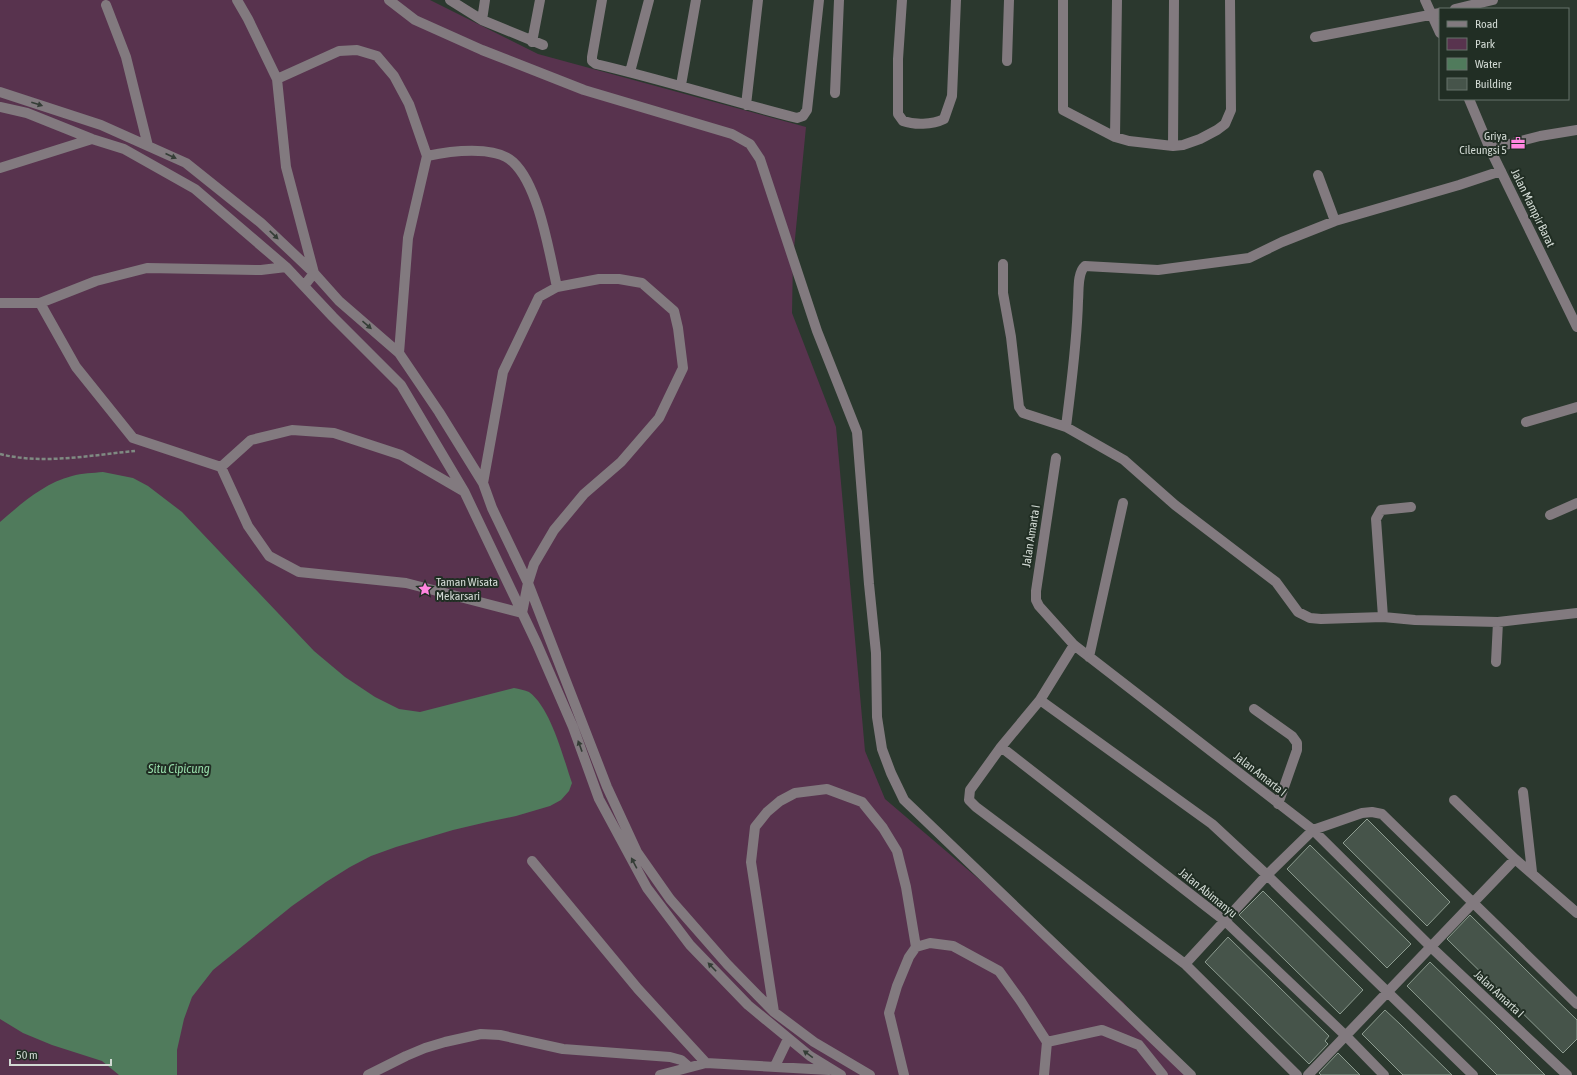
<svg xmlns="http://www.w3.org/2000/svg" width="1577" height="1075" font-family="'Asap Condensed',sans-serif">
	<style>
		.green { fill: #58334e }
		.water { fill: #507b5c }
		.building { fill: #46544a; stroke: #8d9c90 }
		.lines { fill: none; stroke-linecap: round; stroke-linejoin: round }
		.path { stroke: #7f8a82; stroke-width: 2.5; stroke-dasharray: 4 2; stroke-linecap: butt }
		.minor { stroke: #827a7f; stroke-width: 10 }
		.oneway { fill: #343d36 }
		.labels { text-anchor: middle; stroke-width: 4; stroke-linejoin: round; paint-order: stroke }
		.poi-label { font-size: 12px; fill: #d1d9d3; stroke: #212e24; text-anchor: end }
		.street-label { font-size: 12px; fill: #d1d9d3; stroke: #212e24 }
		.water-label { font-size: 13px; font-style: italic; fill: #94d9a7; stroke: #212e24 }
	</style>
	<rect width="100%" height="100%" fill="#2b382e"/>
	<path class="green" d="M 0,0 L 430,0 L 538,54 L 806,127 L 793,259 L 792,313 L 836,427 L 865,751 L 885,799 L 1123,1002 L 1185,1075 L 0,1075 Z"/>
	<path class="water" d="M 103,472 L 133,478 L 148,486 L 182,512 L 314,651 L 345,677 L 375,697 L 399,709 L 420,712 L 514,688 C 519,689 525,690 529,692 C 551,708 563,757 572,783 L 569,791 L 561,800 L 550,806 L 516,816 L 487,822 L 453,830 L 396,847 L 371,856 L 350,867 L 326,882 L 292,906 L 213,970 L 192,997 L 184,1019 L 177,1050 L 177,1075 L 119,1075 L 102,1061 L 52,1045 L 23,1033 L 0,1019 L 0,522 C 21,504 44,483 72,476 C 82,473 93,473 103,472 Z"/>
	<path class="building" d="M 1367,819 L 1450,902 L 1427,926 L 1343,843 Z
		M 1310,845 L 1411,944 L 1387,968 L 1287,869 Z
		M 1263,891 L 1363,990 L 1340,1014 L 1239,915 Z
		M 1470,915 L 1577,1020 L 1577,1039 L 1563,1053 L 1447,939 Z
		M 1228,937 L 1329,1036 L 1325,1041 L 1328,1044 L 1309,1064 L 1205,962 Z
		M 1430,962 L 1497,1027 L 1545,1075 L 1497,1075 L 1407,986 Z
		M 1385,1010 L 1400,1024 L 1452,1075 L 1403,1075 L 1362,1034 Z
		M 1338,1053 L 1360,1075 L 1321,1075 L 1319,1073 Z"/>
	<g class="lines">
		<path class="path" d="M 0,454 C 43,465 91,455 135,451"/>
		<path class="minor" d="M 237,0 L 248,19 L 277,79 L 339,51 L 357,50 L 377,56 L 394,76 L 409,104 L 427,156
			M 389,0 L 415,20 L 482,50 L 584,90 L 732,134 L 750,144 L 760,159 L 817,331 L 857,432 L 869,584 L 876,653 L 877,717 L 882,749 L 891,773 L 904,800 L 1191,1075
			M 450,0 L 482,20 L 543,45
			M 602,0 L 592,57 L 592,61 L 596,64 C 664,80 730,101 797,118 L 803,116 L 807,110 L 819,0
			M 902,0 L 898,59 L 898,114 L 903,121 C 914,125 932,125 944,119 L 952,96 L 956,0
			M 1063,0 L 1063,110 L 1115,137 L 1129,141 L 1173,146 L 1183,145 L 1200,139 L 1217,130 L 1225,124 L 1231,110 L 1230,0
			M 1425,0 L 1440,33
			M 106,5 L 126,57 L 148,146
			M 1455,9 L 1493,0
			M 482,20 L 485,0
			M 1315,37 L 1440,13
			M 532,42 L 540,0
			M 1007,61 L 1009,0
			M 630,72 L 649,0
			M 277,79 L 286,167 L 314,273 L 304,286
			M 681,85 L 696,0
			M 0,92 L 101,125 L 186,163 L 261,223 L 314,273 L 339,301 L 399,353 L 439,412 L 483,483 L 492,508 L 528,583 L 607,787 L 637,852 L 670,899 L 727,964 L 774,1012 L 814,1042 L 870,1075
			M 835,93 L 839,0
			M 1469,99 L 1490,149 L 1577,327
			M 746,105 L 758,0
			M 0,107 L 27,113 L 92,139 L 124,149 L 195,189 L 286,267 L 333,317 L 401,385 L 464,491 L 537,644 L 573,727 L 599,799 L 647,888 L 690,945 L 748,1005 L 810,1056 L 841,1075
			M 1115,137 L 1117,0
			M 1173,146 L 1174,0
			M 1490,149 L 1540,136 L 1577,130
			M 0,168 L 92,139
			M 1318,175 L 1335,221
			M 1003,264 L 1003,293 L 1011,337 L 1019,407 L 1023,413 L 1066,427 L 1124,460 L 1175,505 L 1276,582 L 1298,612 L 1310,618 L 1321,619 L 1383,617 L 1415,620 L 1498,622 L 1577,613
			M 0,303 L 40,303 L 96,281 L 147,268 L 261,270 L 286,267
			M 40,303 L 76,367 L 133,438 L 221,467 L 251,440 L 292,430 L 334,433 L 401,455 L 463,491
			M 399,353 L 408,238 L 427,156 C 450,151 495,145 513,162 C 539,186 549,252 557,287
			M 1526,422 L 1577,407
			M 1066,427 C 1071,385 1077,344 1078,301 C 1079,291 1077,273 1085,266 L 1158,270 L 1249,258 L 1282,242 L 1335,221 L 1459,185 L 1501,171
			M 1056,458 L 1036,591 L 1036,600 L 1039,606 L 1074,645 L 1313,830 L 1431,947 L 1567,1075
			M 221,467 L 248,526 L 269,556 L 299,572 L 406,583 L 522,613 L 528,583 L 534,564 L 554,530 L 584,494 L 621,462 L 659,418 L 683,368 L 678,328 L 674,311 L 642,283 L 619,279 L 599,279 L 557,287 L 539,297 L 503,372 L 483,483
			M 1550,515 L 1577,503
			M 1383,617 L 1376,519 L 1381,510 L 1411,507
			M 1074,645 L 1040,700 L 1001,747 L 970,790 L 969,800 L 976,807 L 1185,964 L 1297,1075
			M 1089,657 L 1123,503
			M 1496,662 L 1498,622
			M 1040,700 L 1212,824 L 1267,875 L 1473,1075
			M 1254,709 L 1292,736 L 1297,743 L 1297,750 L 1278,804
			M 1001,747 L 1225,921 L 1347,1037 L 1384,1075
			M 1523,792 L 1532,872
			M 1454,800 L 1515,859 L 1577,913
			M 532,861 L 638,989 L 706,1063 L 829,1070
			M 1185,964 L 1267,875 L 1313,830 L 1362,813 L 1372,812 L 1382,814 L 1577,1004
			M 774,1012 L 751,862 L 755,827 L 767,812 L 780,801 L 795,793 L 827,789 L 862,802 L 883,828 L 897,851 L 906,887 L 916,947
			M 775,1066 L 788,1039
			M 368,1075 L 406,1056 L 425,1048 L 445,1042 L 481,1034 L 500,1035 L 563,1049 L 670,1057 L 681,1060 L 689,1067
			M 660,1075 L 706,1063
			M 904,1075 L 889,1013 L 897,986 L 909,957 L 916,947 L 930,943 L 953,946 L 999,971 L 1020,1000 L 1047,1042
			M 1044,1075 L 1047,1042 L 1102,1030 L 1139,1045 L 1163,1075
			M 1308,1075 L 1515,859"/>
	</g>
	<defs><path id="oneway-solid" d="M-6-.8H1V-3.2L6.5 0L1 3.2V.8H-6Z"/></defs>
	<g class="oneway">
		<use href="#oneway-solid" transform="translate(37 104) rotate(18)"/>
		<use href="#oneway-solid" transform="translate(171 156) rotate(24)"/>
		<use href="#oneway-solid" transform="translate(274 235) rotate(44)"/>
		<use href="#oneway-solid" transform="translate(367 325) rotate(41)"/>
		<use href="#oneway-solid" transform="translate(580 746) rotate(-110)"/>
		<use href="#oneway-solid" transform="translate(634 863) rotate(-118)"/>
		<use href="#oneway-solid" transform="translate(712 967) rotate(-134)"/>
		<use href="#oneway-solid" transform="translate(808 1054) rotate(-144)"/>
	</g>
	<defs>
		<symbol id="office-bare" viewBox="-9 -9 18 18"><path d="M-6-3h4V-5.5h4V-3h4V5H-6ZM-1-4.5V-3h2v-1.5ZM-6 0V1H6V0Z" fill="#ff85df" stroke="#212e24" stroke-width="2.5" paint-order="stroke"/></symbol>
		<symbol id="sight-bare" viewBox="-9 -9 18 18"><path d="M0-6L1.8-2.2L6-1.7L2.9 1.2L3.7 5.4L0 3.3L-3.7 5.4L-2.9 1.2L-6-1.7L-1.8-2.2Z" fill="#ff85df" stroke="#212e24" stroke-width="2.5" paint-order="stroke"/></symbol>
	</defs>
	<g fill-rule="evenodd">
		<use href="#office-bare" x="1508" y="133" width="20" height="20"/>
		<use href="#sight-bare" x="415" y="579" width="20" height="20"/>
	</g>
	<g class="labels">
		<g class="poi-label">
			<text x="1507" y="140">Griya<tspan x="1507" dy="14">Cileungsi 5</tspan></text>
			<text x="436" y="586" text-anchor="start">Taman Wisata<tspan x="436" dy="14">Mekarsari</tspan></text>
		</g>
		<g class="street-label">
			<text transform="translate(1533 208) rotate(64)" y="4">Jalan Mampir Barat</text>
			<text transform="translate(1031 536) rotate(-81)" y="4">Jalan Amarta I</text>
			<text transform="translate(1260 774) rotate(38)" y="4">Jalan Amarta I</text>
			<text transform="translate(1208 893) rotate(39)" y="4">Jalan Abimanyu</text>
			<text transform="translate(1499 994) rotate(43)" y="4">Jalan Amarta I</text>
		</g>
		<g class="water-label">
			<text x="179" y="773">Situ Cipicung</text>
		</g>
	</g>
	<rect x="1439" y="8" width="130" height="92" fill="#212e24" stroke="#67726a"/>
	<rect x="1447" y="21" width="20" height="6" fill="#827a7f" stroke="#67726a"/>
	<text x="1475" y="28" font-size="12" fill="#d1d9d3">Road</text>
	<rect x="1447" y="38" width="20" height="12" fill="#58334e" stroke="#67726a"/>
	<text x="1475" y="48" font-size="12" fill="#d1d9d3">Park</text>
	<rect x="1447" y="58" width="20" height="12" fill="#507b5c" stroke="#67726a"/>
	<text x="1475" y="68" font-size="12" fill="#d1d9d3">Water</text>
	<rect x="1447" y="78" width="20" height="12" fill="#46544a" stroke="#67726a"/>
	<text x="1475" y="88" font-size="12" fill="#d1d9d3">Building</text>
	<path d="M10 1059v6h101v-6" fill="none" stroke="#d1d9d3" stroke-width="2"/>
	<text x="16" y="1059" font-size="12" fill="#d1d9d3" stroke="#212e24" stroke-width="3" paint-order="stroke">50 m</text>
</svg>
